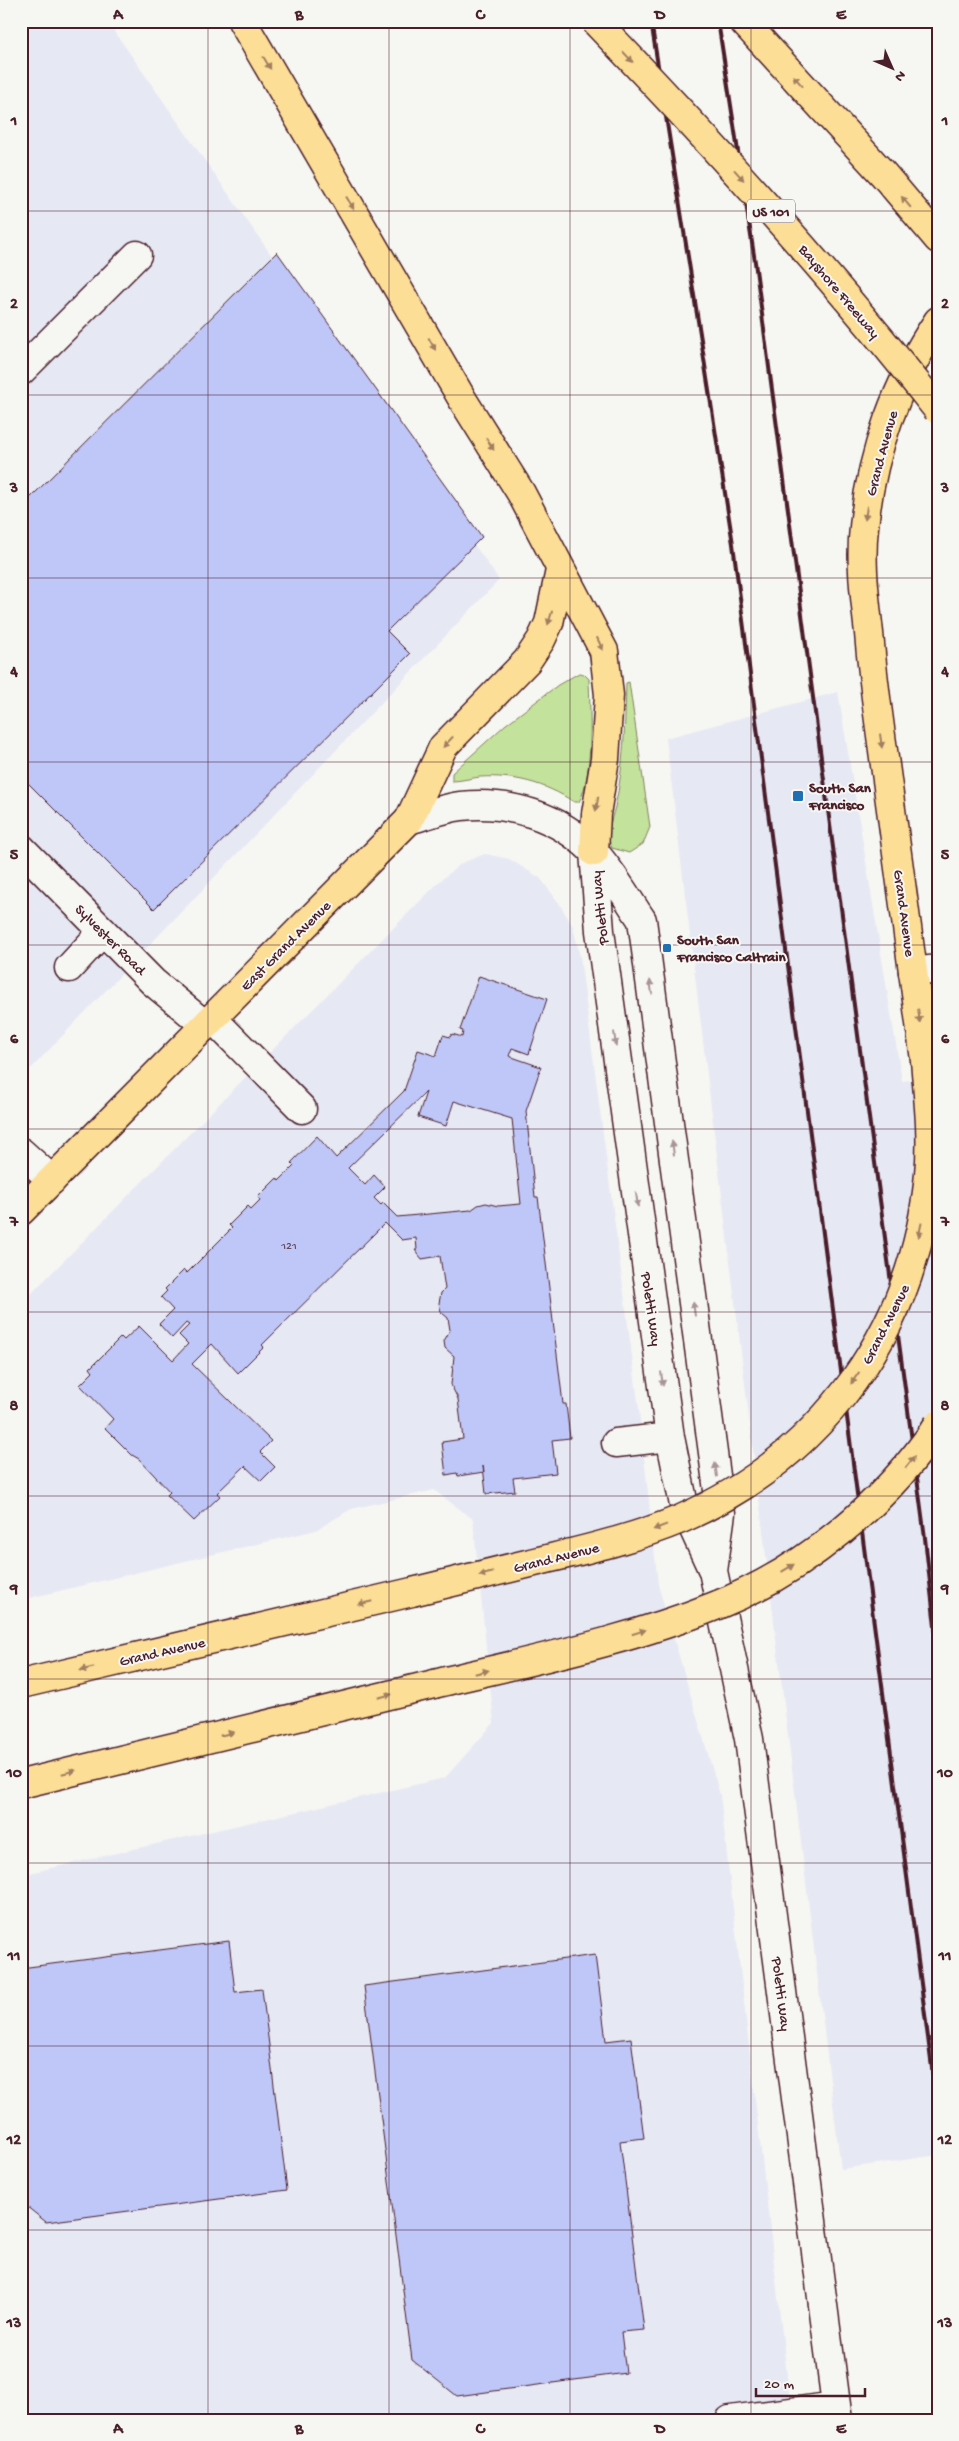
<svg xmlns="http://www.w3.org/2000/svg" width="959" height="2441" font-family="'Gochi Hand',sans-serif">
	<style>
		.built { fill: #e6e8f4 }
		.green { fill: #c3e29b; stroke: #868063 }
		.building { fill: #bfc7f9; stroke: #4a1f2b; fill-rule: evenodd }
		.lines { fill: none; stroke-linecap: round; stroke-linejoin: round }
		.minor-casing { stroke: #4a1f2b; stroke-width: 31 }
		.major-casing { stroke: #4a1f2b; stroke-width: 31 }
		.highway-casing { stroke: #4a1f2b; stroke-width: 31 }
		.minor { stroke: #f6f6f2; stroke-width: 28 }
		.major { stroke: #fcde96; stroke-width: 28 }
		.highway { stroke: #fcde96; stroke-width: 28 }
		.rail { stroke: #4a1f2b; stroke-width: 4 }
		.major-bridge-casing { stroke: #4a1f2b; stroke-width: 31; stroke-linecap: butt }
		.highway-bridge-casing { stroke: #4a1f2b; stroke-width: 31; stroke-linecap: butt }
		.major-bridge { stroke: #fcde96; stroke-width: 28 }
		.highway-bridge { stroke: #fcde96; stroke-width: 28 }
		.oneway { fill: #a37e60 }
		.oneway2 { fill: #a99598 }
		.grid { fill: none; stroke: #4a1f2b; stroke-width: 1; stroke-opacity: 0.55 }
		.poi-dot { fill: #1f6fb2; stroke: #f6f6f2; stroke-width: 2 }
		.labels { text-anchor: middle; stroke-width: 4; stroke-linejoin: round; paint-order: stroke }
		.number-label { font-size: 12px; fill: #67495e }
		.shield { fill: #f6f6f2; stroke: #7e6067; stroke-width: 1 }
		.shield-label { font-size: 14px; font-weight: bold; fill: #4a1f2b }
		.street-label { font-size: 15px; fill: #4a1f2b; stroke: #f6f6f2 }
		.poi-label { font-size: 15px; font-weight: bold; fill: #4a1f2b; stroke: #f6f6f2; text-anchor: start }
		.neatline { fill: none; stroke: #4a1f2b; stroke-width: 2 }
		.grid-label { font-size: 16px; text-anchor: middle; font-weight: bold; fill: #4a1f2b }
	</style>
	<rect width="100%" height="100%" fill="#f6f6f2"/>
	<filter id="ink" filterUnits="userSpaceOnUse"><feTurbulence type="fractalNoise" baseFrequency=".02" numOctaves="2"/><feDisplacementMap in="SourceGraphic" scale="10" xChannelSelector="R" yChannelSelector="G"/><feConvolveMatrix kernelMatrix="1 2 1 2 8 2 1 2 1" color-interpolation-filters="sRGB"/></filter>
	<g filter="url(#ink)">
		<path class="built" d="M 21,21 L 107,21 L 499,580 L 21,1079 Z
			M 838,692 L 902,1081 L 938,1078 L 938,2155 L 841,2169 L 666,738 Z
			M 485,854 L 509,859 L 540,878 L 559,903 L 573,927 L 580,957 L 638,1402 L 658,1585 L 720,1795 L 792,2420 L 21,2420 L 21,1875 L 445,1778 L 494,1723 L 473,1519 L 434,1490 L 351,1509 L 316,1530 L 21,1600 L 21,1304 L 440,881 L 462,863 Z"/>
		<path class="green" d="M 579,673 L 584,674 L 589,679 C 590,711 594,774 579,802 L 574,802 C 545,783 514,775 480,777 C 471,778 461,781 452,781 L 452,773 L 505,725 L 558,685 Z
			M 629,682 L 650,827 L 643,844 L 629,853 L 612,848 C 605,834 611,822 615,807 C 624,767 625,724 626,683 Z"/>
		<path class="building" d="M 277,252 L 482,537 L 387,631 L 410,654 L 154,909 L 21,776 L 21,507 Z
			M 479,976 L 547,999 L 529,1054 L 512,1048 L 509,1056 L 541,1067 L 526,1111 L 535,1197 L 538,1197 L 563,1404 L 566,1404 L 570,1438 L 552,1440 L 556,1473 L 513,1478 L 515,1491 L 486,1494 L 483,1466 L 484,1472 L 458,1476 L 457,1473 L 446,1475 L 442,1442 L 463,1439 L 458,1399 L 451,1385 L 454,1356 L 445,1348 L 444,1341 L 450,1330 L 448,1318 L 441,1312 L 439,1303 L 441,1293 L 445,1289 L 440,1256 L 422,1259 L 415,1250 L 417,1250 L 416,1238 L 402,1240 L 385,1223 L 262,1345 L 264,1347 L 238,1373 L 212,1344 L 192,1364 L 271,1441 L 260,1452 L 275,1467 L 261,1481 L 245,1466 L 217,1493 L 220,1496 L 194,1521 L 167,1495 L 170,1492 L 139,1459 L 132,1455 L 105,1428 L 113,1419 L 80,1385 L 93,1372 L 90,1368 L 121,1337 L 124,1340 L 139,1326 L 173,1360 L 188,1344 L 179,1335 L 189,1325 L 186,1323 L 172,1338 L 159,1324 L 173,1310 L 161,1297 L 167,1291 L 165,1289 L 184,1270 L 187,1273 L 232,1228 L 229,1225 L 248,1206 L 251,1209 L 260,1200 L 258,1197 L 277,1178 L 279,1181 L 294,1166 L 291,1163 L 317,1136 L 336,1158 L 404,1091 L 418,1050 L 436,1056 L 443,1035 L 450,1037 L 452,1034 L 462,1037 L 463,1031 L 460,1030 ZM 426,1092 L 418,1117 L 446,1126 L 454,1101 L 512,1119 L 521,1204 L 498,1206 L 486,1203 L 478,1205 L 471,1210 L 397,1217 L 383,1203 L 381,1205 L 374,1198 L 385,1187 L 374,1175 L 365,1185 L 348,1168 Z
			M 229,1941 L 235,1992 L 262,1989 L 287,2190 L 46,2222 L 21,2202 L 21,1968 Z
			M 595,1955 L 606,2041 L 631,2038 L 644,2138 L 620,2141 L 644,2330 L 621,2332 L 626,2373 L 457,2396 L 412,2360 L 364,1986 Z"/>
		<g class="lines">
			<defs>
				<path id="minor" d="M 21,371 L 137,255
					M 409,820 C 426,815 444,808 461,806 C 510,801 558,816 593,851 C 610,868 628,900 642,920 L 721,1513 L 713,1571
					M 21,848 L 153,982 L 205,1025
					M 594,852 L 600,931 L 670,1437 L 685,1510 L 713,1571 L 749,1739 L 838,2420
					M 69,968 L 103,931
					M 913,972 L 938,969
					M 212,1018 L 302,1109
					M 21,1152 L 52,1180
					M 616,1443 L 670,1437
					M 730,2420 L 836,2406"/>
				<path id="major" d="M 925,1060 C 911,954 896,849 882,743 C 877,707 872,670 869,633 C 865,598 860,562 864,527 C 871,454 897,382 938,321
					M 21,1211 L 409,820
					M 21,1684 L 412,1592
					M 21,1784 L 434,1684"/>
				<path id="highway" d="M 242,21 L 464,402 L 521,493 L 604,651 L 609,695 L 605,759 L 596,814 L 594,852
					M 743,21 L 884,175 L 938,239
					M 409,820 L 443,747 L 527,661 L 541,640 L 549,623 L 560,570"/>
			</defs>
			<use href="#minor" class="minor-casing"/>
			<use href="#major" class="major-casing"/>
			<use href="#highway" class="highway-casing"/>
			<use href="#minor" class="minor"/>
			<use href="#major" class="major"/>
			<use href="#highway" class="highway"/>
			<path class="rail" d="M 651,21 L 733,544 L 938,2114
				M 718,21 L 755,262 L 925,1538 L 938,1653"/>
			<defs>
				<path id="major-bridge" d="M 412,1592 C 457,1581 502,1570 547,1559 C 592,1548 638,1537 681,1519 C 824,1456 915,1329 929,1174 C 933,1136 928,1098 925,1060
					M 434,1684 C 528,1661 625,1642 715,1606 C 804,1571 885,1504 938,1425"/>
				<path id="highway-bridge" d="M 595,21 C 715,146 831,274 938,410"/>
			</defs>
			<use href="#major-bridge" class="major-bridge-casing"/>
			<use href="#highway-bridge" class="highway-bridge-casing"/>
			<use href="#major-bridge" class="major-bridge"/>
			<use href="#highway-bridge" class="highway-bridge"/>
		</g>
		<defs><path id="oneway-solid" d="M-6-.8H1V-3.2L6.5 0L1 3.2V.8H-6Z" transform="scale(1.25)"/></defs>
		<g class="oneway">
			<use href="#oneway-solid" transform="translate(628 57) rotate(47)"/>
			<use href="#oneway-solid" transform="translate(267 63) rotate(59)"/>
			<use href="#oneway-solid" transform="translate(798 81) rotate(-132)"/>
			<use href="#oneway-solid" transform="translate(739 175) rotate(48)"/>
			<use href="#oneway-solid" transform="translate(906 202) rotate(-130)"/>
			<use href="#oneway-solid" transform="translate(350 203) rotate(59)"/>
			<use href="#oneway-solid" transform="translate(432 344) rotate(61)"/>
			<use href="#oneway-solid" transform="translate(490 444) rotate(58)"/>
			<use href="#oneway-solid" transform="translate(866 513) rotate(98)"/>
			<use href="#oneway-solid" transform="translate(550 618) rotate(107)"/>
			<use href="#oneway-solid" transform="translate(600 644) rotate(65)"/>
			<use href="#oneway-solid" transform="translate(881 741) rotate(82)"/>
			<use href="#oneway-solid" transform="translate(448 742) rotate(133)"/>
			<use href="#oneway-solid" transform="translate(597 804) rotate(100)"/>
			<use href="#oneway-solid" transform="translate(919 1016) rotate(83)"/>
			<use href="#oneway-solid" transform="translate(920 1230) rotate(102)"/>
			<use href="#oneway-solid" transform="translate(855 1378) rotate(125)"/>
			<use href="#oneway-solid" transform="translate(910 1462) rotate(-52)"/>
			<use href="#oneway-solid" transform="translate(660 1527) rotate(159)"/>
			<use href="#oneway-solid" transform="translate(788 1568) rotate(-31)"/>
			<use href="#oneway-solid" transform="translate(486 1574) rotate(166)"/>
			<use href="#oneway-solid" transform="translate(365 1603) rotate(167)"/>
			<use href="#oneway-solid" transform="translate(639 1632) rotate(-17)"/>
			<use href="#oneway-solid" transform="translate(87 1669) rotate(167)"/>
			<use href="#oneway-solid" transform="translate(482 1672) rotate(-14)"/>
			<use href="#oneway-solid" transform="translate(385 1696) rotate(-14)"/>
			<use href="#oneway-solid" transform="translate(227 1734) rotate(-14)"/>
			<use href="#oneway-solid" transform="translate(69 1772) rotate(-14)"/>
		</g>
		<g class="oneway2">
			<use href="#oneway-solid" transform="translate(651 987) rotate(-98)"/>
			<use href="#oneway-solid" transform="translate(615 1039) rotate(82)"/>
			<use href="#oneway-solid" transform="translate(673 1148) rotate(-98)"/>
			<use href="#oneway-solid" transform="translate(637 1200) rotate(82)"/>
			<use href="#oneway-solid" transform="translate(694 1309) rotate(-98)"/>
			<use href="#oneway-solid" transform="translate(662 1379) rotate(82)"/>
			<use href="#oneway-solid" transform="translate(716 1470) rotate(-98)"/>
		</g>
	</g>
	<path class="grid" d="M 208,21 L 208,2420M 389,21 L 389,2420M 570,21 L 570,2420M 751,21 L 751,2420M 21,211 L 938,211M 21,395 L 938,395M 21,578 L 938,578M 21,762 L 938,762M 21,945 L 938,945M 21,1129 L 938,1129M 21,1312 L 938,1312M 21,1496 L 938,1496M 21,1679 L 938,1679M 21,1863 L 938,1863M 21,2046 L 938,2046M 21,2230 L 938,2230"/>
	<g class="poi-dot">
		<rect x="792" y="790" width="12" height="12" rx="2.5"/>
		<rect x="662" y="943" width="10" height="10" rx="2.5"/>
	</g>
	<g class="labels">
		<g class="number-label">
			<text x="289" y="1249">121</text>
		</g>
		<rect class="shield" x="747" y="199.5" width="48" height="23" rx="4"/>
		<g class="shield-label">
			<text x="771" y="216">US 101</text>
		</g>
		<g class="street-label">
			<text transform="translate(840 291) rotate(50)" y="5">Bayshore Freeway</text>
			<text transform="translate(881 453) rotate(-75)" y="5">Grand Avenue</text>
			<text transform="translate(599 908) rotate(-96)" y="5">Poletti Way</text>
			<text transform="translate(905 913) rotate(82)" y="5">Grand Avenue</text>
			<text transform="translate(111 939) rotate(45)" y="5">Sylvester Road</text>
			<text transform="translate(285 945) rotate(-45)" y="5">East Grand Avenue</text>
			<text transform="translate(652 1309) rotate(82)" y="5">Poletti Way</text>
			<text transform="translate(885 1324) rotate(-63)" y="5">Grand Avenue</text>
			<text transform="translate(556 1557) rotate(-14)" y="5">Grand Avenue</text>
			<text transform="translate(162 1651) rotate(-13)" y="5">Grand Avenue</text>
			<text transform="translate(782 1994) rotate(83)" y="5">Poletti Way</text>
		</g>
		<g class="poi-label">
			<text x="809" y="792">South San<tspan x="809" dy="17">Francisco</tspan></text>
			<text x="677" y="944">South San<tspan x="677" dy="17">Francisco Caltrain</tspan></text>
		</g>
	</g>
	<rect width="959" height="2441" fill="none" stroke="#f6f6f2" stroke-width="55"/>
	<g transform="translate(892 68) rotate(135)" stroke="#f6f6f2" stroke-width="4" paint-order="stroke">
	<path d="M0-4L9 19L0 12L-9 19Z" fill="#4a1f2b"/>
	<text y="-8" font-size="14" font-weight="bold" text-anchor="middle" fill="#4a1f2b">N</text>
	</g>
	<path d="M756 2388v8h109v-8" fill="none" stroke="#4a1f2b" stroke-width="2.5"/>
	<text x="764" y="2388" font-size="15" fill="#4a1f2b" stroke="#f6f6f2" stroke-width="4" paint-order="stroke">20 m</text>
	<rect x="28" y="28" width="904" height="2386" class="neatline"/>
	<g class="grid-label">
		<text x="118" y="19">A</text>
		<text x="299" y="19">B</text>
		<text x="480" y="19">C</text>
		<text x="660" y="19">D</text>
		<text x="841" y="19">E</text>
		<text x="14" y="125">1</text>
		<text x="945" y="125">1</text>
		<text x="14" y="308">2</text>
		<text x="945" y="308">2</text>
		<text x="14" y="492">3</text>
		<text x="945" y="492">3</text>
		<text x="14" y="676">4</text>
		<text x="945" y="676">4</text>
		<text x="14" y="859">5</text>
		<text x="945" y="859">5</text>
		<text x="14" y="1043">6</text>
		<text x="945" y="1043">6</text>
		<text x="14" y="1226">7</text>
		<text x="945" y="1226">7</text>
		<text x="14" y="1410">8</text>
		<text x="945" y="1410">8</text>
		<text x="14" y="1593">9</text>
		<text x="945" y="1593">9</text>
		<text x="14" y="1777">10</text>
		<text x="945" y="1777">10</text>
		<text x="14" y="1960">11</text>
		<text x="945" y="1960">11</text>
		<text x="14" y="2144">12</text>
		<text x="945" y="2144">12</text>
		<text x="14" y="2327">13</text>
		<text x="945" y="2327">13</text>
		<text x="118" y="2433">A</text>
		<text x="299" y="2433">B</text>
		<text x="480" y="2433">C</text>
		<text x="660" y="2433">D</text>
		<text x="841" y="2433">E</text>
	</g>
</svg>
